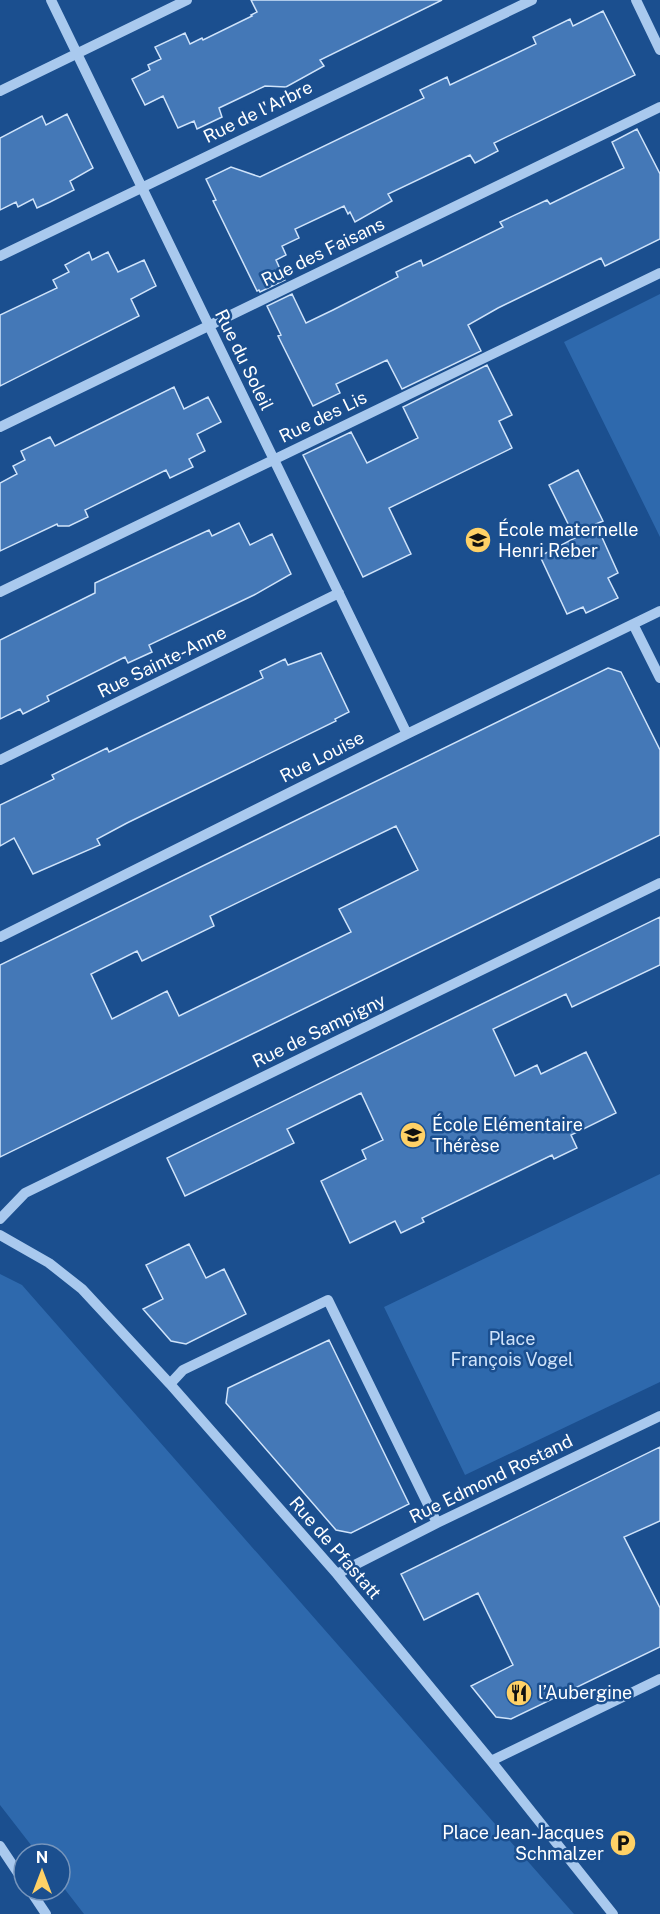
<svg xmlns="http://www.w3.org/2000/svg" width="660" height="1914" font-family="'Public Sans',sans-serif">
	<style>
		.green { fill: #2e69ad }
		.building { fill: #4478b7; stroke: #cfe3fa; stroke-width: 1.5; fill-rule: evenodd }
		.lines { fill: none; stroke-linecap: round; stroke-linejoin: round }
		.minor { stroke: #a9c9ee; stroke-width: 10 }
		.labels { text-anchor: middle; stroke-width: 5; stroke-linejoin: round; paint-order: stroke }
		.street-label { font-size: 18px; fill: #fff; stroke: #1b4f8f }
		.poi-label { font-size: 18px; fill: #fff; stroke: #1b4f8f; text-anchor: start }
		.park-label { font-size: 18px; fill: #cfe3fa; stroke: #1b4f8f }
	</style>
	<rect width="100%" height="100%" fill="#1b4f8f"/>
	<path class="green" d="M 660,294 L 660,537 L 564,342 Z
		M 660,1174 L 660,1382 L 465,1475 L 384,1307 Z
		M 0,1274 L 22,1285 L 574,1914 L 84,1914 L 60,1883 L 60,1854 L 38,1854 L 0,1805 Z"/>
	<path class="building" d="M 251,0 L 442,0 L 320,60 L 324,66 L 286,87 L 265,86 L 219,108 L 222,117 L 197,129 L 194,121 L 178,128 L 163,96 L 145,105 L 132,79 L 150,70 L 148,65 L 161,59 L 155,47 L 185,33 L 190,44 L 202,38 L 203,40 L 252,16 L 251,15 L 257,12 Z
		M 603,11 L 635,75 L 494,143 L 498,151 L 475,163 L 470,155 L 388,194 L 392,201 L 355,222 L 350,212 L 348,214 L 344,206 L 295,229 L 299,238 L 282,246 L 286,255 L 276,260 L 285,280 L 260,292 L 259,290 L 257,291 L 213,201 L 216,200 L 206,179 L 231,167 L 260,177 L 424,98 L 420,90 L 447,77 L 450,85 L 536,44 L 533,37 L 570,19 L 573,26 Z
		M 67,114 L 93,168 L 70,181 L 74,190 L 50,202 L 37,208 L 33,199 L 18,207 L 16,202 L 0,210 L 0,138 L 42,116 L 46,125 Z
		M 637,129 L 660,174 L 660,239 L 605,266 L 601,258 L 498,308 L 468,325 L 481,351 L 402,389 L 387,360 L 336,384 L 340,393 L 313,406 L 278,336 L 281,335 L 267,306 L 292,294 L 306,323 L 333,310 L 398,277 L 396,272 L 421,260 L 423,266 L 503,227 L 500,222 L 547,200 L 550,204 L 624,168 L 612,142 Z
		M 89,252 L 92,260 L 108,252 L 118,272 L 144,260 L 156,286 L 131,299 L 139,316 L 0,386 L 0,315 L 57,288 L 53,280 L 69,272 L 65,265 Z
		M 487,365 L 512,415 L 499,421 L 512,448 L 389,508 L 411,554 L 363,577 L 303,455 L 351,432 L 367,463 L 418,438 L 403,407 Z
		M 174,387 L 184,409 L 208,397 L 221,422 L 197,434 L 205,451 L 189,459 L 193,467 L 170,478 L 166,470 L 85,510 L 88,517 L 69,526 L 58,526 L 57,524 L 0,551 L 0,483 L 17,474 L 13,466 L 25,460 L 21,451 L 50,437 L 55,446 Z
		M 578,470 L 603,521 L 596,524 L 618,573 L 608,578 L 618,598 L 586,613 L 583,607 L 567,614 L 540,556 L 575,538 L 549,485 Z
		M 239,523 L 250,545 L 272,534 L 291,574 L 254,595 L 149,645 L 152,652 L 128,663 L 125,657 L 47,696 L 49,701 L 23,714 L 20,709 L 0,719 L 0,640 L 95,593 L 95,583 L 209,530 L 212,536 Z
		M 321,653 L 349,712 L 335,719 L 336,721 L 127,823 L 97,839 L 100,845 L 33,874 L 14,838 L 0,846 L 0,805 L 54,779 L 52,775 L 107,748 L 109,752 L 263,678 L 260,671 L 285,659 L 288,665 Z
		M 608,668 L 621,672 L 660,750 L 660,835 L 0,1157 L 0,965 ZM 396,826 L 418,870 L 339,909 L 351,932 L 179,1016 L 167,991 L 112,1019 L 91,974 L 137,951 L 142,961 L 214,926 L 210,916 Z
		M 660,917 L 660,965 L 572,1007 L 566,994 L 493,1029 L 515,1076 L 537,1065 L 541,1074 L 586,1052 L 616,1113 L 571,1135 L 577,1148 L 554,1159 L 552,1155 L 422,1218 L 424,1222 L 401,1233 L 395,1221 L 350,1243 L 321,1181 L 366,1159 L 362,1150 L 383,1140 L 361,1093 L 287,1129 L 294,1143 L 185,1196 L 167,1158 Z
		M 189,1244 L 206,1278 L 224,1269 L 246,1314 L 186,1344 L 171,1341 L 143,1309 L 163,1299 L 146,1265 Z
		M 329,1340 L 409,1504 L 351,1533 L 336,1530 L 226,1403 L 228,1388 Z
		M 660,1447 L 660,1521 L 624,1537 L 660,1608 L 660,1647 L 511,1719 L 496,1717 L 471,1686 L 513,1665 L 478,1593 L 424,1620 L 401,1574 Z"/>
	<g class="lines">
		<path class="minor" d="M 51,0 L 407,734
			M 636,0 L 660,50
			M 0,91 L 187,0
			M 0,256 L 532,0
			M 0,427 L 660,107
			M 0,592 L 660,273
			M 633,624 L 660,678
			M 0,760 L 339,593
			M 0,937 L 407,734 L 660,611
			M 0,1219 L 25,1193 L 660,883
			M 0,1235 L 49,1263 L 82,1289 L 170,1384 L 337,1574 L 491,1761 L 613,1914
			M 170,1384 L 183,1370 L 328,1300 L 437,1523
			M 337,1574 L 437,1523 L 660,1416
			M 491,1761 L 660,1679
			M 0,1846 L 24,1882
			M 30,1890 L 46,1914"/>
	</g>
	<defs>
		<symbol id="school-disc" viewBox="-11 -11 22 22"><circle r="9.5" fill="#ffd166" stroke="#1b4f8f"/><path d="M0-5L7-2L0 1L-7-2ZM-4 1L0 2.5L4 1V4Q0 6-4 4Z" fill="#111"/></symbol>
		<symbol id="restaurant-disc" viewBox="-11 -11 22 22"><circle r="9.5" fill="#ffd166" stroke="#1b4f8f"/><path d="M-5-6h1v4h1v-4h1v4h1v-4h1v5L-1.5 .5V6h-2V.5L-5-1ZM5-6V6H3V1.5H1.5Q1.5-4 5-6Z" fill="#111"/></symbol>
		<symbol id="parking-disc" viewBox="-11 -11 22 22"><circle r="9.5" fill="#ffd166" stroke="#1b4f8f"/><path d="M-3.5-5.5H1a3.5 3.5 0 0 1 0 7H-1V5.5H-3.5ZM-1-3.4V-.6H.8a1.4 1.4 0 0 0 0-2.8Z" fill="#111"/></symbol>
	</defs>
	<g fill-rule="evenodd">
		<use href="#school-disc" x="463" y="525" width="30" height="30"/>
		<use href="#school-disc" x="398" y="1120" width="30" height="30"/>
		<use href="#restaurant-disc" x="504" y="1678" width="30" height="30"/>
		<use href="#parking-disc" x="608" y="1828" width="30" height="30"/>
	</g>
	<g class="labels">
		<g class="street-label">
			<text transform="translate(258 112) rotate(-26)" y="6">Rue de l'Arbre</text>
			<text transform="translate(323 252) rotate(-26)" y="6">Rue des Faisans</text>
			<text transform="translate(244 360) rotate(64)" y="6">Rue du Soleil</text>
			<text transform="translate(323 417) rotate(-26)" y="6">Rue des Lis</text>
			<text transform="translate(162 662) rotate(-26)" y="6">Rue Sainte-Anne</text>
			<text transform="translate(322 757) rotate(-27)" y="6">Rue Louise</text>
			<text transform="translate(319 1031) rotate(-26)" y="6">Rue de Sampigny</text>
			<text transform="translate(491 1479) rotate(-26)" y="6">Rue Edmond Rostand</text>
			<text transform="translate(335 1548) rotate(49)" y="6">Rue de Pfastatt</text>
		</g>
		<g class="poi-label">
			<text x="498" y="536">École maternelle<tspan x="498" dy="21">Henri Reber</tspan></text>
			<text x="432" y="1131">École Elémentaire<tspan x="432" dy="21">Thérèse</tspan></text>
			<text x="538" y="1699">l’Aubergine</text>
			<text x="604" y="1839" text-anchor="end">Place Jean-Jacques<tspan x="604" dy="21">Schmalzer</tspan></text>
		</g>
		<g class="park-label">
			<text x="512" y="1345">Place<tspan x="512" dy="21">François Vogel</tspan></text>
		</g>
	</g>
	<g transform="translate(42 1872)"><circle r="28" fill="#1b4f8f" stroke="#7695bc" stroke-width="1.5"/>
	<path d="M0-4.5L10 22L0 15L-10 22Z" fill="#ffd166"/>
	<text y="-9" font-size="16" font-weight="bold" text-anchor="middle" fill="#ffffff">N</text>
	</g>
</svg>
